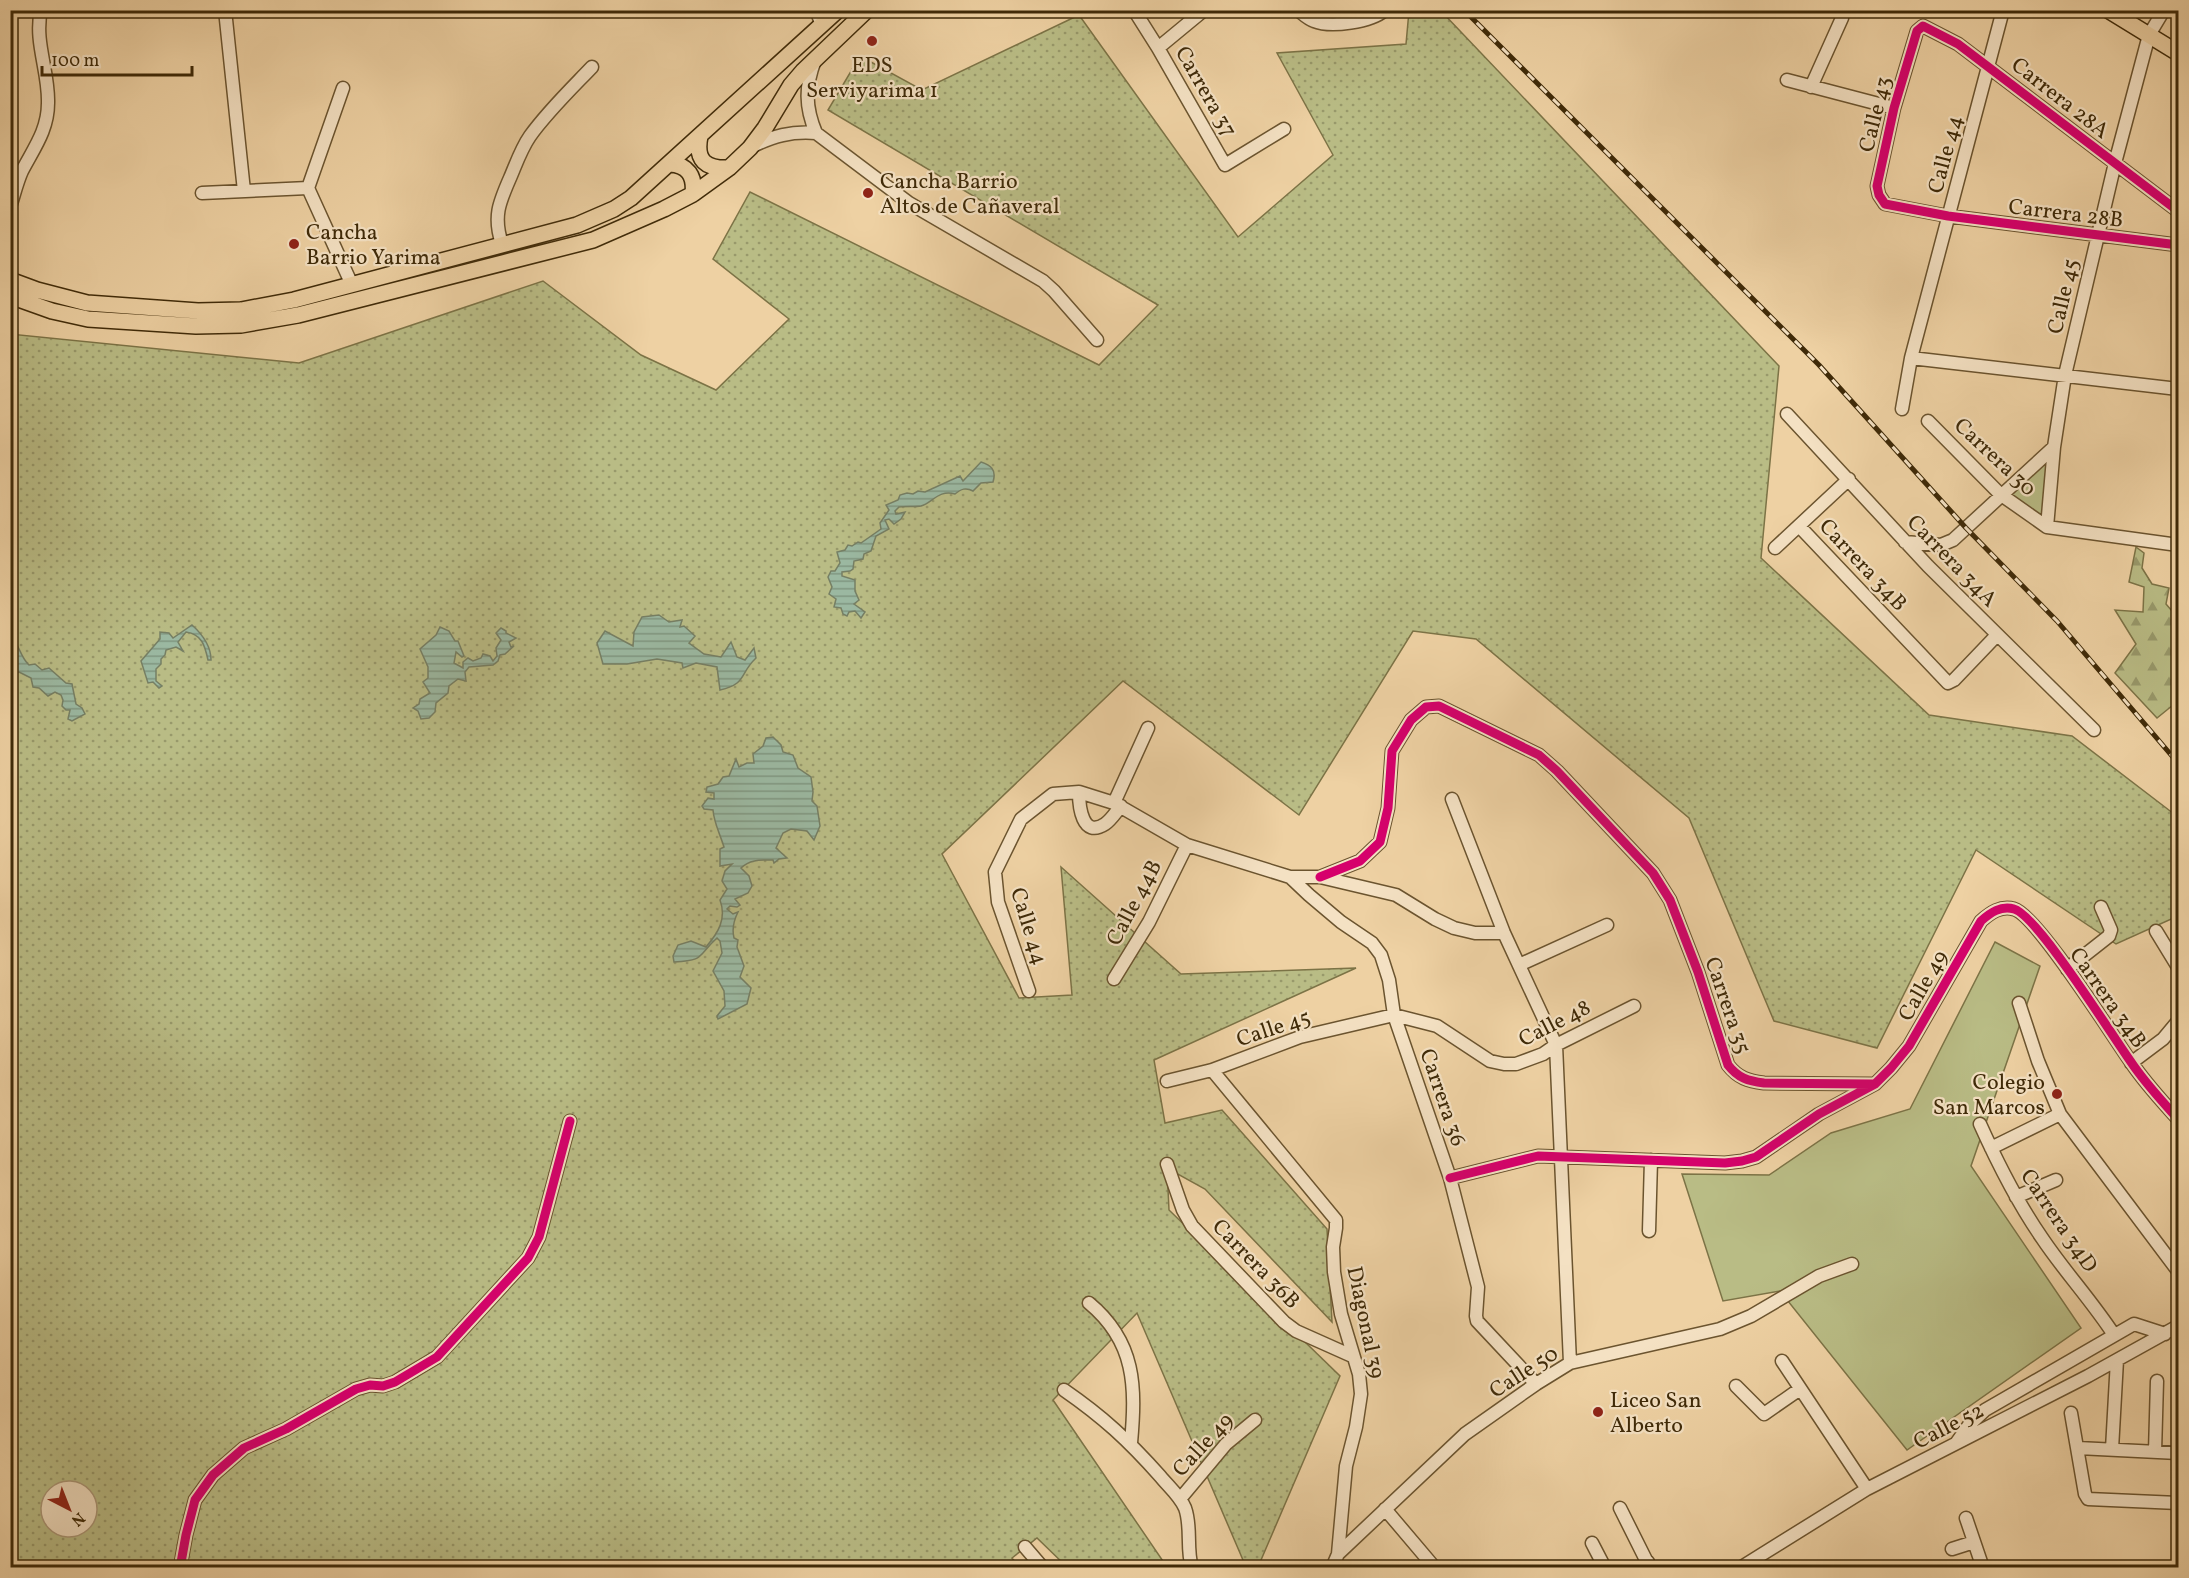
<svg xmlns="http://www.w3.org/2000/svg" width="2189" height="1578" font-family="Vollkorn,serif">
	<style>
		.grass { fill: url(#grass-dots); stroke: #7c7346; stroke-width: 1.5; fill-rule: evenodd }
		.forest { fill: url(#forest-firs); stroke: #7c7346; stroke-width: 1.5 }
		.park { fill: #b9bc85; stroke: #7c7346; stroke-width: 1.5 }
		.water { fill: url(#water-rules); stroke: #767f64; stroke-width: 1.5 }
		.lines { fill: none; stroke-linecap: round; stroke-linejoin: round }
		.minor-casing { stroke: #6b542f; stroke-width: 15 }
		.major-casing { stroke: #3f2a08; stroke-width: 18 }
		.minor { stroke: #f4e1c3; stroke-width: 12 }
		.major { stroke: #eed1a3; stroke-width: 15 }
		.rail-casing { stroke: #3f2a08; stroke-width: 5 }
		.rail { stroke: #f4e1c3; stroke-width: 3; stroke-dasharray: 9; stroke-linecap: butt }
		.cycleway-casing { stroke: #f4e1c3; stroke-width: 13 }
		.cycleway { stroke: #d6006c; stroke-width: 9 }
		.poi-dot { fill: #8f2418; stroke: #f4e1c3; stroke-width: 2 }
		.labels { text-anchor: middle; stroke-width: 4.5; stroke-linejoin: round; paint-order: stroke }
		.poi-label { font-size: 22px; fill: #3f2a08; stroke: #f4e1c3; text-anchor: start }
		.street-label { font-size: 22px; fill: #3f2a08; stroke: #f4e1c3 }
	</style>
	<defs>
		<pattern id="grass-dots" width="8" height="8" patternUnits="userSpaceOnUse" patternTransform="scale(1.5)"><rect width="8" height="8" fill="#b9bc85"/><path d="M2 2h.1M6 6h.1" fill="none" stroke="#98996b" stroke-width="1.8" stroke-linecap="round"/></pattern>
		<pattern id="forest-firs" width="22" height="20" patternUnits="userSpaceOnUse" patternTransform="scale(1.5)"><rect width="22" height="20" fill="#b9bc85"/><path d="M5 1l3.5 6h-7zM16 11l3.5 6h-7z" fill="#98996b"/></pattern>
		<pattern id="water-rules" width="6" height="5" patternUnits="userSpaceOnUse" patternTransform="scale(1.5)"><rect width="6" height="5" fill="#9bb8a1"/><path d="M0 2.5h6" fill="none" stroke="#809681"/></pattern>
	</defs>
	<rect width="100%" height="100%" fill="#eed1a3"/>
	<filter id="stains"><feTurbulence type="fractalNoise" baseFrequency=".00333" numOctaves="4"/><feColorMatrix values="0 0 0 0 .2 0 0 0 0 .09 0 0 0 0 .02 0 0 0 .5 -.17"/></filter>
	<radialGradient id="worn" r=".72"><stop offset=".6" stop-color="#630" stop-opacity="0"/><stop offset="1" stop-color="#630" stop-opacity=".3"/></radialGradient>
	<path class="grass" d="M 1409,11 L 1441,11 L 1779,366 L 1761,558 L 1929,715 L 2072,736 L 2178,817 L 2178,916 L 2116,944 L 1976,850 L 1877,1048 L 1774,1021 L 1689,818 L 1476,639 L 1413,631 L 1299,815 L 1123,681 L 942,854 L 1019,998 L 1072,995 L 1061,867 L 1181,974 L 1356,968 L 1154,1060 L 1165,1123 L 1222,1110 L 1327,1229 L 1332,1322 L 1205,1189 L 1167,1168 L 1169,1210 L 1340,1376 L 1258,1567 L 1246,1567 L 1137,1313 L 1053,1400 L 1167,1567 L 1067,1567 L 1037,1538 L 1012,1558 L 1020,1568 L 11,1567 L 10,334 L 299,363 L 543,281 L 641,355 L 716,390 L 789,319 L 713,259 L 750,192 L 1099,365 L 1158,305 L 828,110 L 860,56 L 922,90 L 1079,15 L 1238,237 L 1333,155 L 1277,53 L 1406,44 ZM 51,1491 L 87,1491 L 87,1527 L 51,1527 Z"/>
	<path class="forest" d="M 2136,547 L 2144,553 L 2142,568 L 2152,584 L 2169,588 L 2166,604 L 2178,618 L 2177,629 L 2178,628 L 2178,701 L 2157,718 L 2115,673 L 2136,644 L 2115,610 L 2143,612 L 2144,587 L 2129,582 Z"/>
	<path class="park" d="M 2051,453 L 2045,523 L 2005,494 Z
		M 1995,942 L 2040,966 L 1971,1166 L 2081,1328 L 1907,1450 L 1780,1291 L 1723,1301 L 1682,1174 L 1769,1175 L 1831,1133 L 1910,1109 Z"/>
	<path class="water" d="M 981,462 C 990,465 997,469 993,482 L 981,483 L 973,491 C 966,487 961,489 955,494 C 939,489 932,503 921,506 C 915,507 906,506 899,507 L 895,511 L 896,514 L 905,512 L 901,519 L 894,524 L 889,519 L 885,520 L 889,529 L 876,536 L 871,551 L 864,554 L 863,559 L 854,561 L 853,569 L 850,571 L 842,572 L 842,576 L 855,580 L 855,591 L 859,600 L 854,604 L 865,612 L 861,618 L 855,611 L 849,612 L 847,616 L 843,614 L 841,608 L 834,607 L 836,599 L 829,594 L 832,587 L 828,577 L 831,571 L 835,571 L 840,563 L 837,552 L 845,550 L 848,545 L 852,546 L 858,542 L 861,543 L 881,529 L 880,523 L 889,510 L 886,505 L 898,500 L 900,495 L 907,493 L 913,494 L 918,491 L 925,492 L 960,476 L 963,481 Z
		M 659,615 L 669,622 L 682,620 L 680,627 L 684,626 L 695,636 L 689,643 L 704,654 L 721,657 L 731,642 L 737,657 L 745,660 L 754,648 L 756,658 C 739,674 747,684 720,690 L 717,667 L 696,663 L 683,668 L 682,663 L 657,659 L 627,664 L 603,664 L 597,643 L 605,631 L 633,646 L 634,632 L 642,617 Z
		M 192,625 C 202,634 211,646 211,660 L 208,660 C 205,646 202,634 186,632 L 178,642 L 183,651 L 176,647 L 166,650 L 165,655 L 161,659 L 161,664 L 156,669 L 156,681 L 162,686 L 159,688 L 153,682 L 148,683 L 141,661 L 160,639 L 160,632 L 169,633 L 173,638 Z
		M 440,627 L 449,631 L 455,641 L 458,641 L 464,656 L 462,657 L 456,652 L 454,663 L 463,668 L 463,662 L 468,658 L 473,661 L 481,658 L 483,654 L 490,656 L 493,661 L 497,656 L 496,648 L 501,640 L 496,633 L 501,628 L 506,631 L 506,633 L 516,638 L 509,642 L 511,647 L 514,646 L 505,654 L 500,655 L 498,661 L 493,665 L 469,667 L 465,672 L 466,681 L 458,679 L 449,686 L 448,693 L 436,703 L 435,712 L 429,718 L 421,719 L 418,711 L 413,708 L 419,704 L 420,699 L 430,693 L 423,682 L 428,678 L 428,667 L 420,649 L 436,635 Z
		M 16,643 C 20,650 23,660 29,665 L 35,664 L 42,670 L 49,668 L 66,683 L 72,684 L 76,704 L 82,708 L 85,714 L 72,721 L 68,719 L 70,710 L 66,710 L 62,706 L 63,700 L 61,695 L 55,692 L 48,696 L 39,688 L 33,687 L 31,678 L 19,672 L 15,675 L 11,671 L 11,645 Z
		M 773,737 L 781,745 L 783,752 L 793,755 L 798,768 L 811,777 L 813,792 L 812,801 L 817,806 L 820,826 L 814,840 L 807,831 L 791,829 L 783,833 L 776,848 L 787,858 L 779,859 L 774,863 L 773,860 C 761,860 750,859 741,868 L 749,876 L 752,886 L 748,893 L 735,899 L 740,905 L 737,907 L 730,906 L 727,909 L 733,914 L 738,912 C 734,920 732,930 734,938 L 738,940 L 737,947 L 744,966 L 740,977 L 751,988 L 747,1004 L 718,1019 L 717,1016 L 725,1006 L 724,991 L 713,971 L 722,953 L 720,941 L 717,938 C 696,957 706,960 674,962 L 673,956 L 678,945 L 691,941 L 706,947 C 718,933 727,919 720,900 L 727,889 L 722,881 L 725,871 L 732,864 L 720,866 L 720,849 L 724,847 C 720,834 714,823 713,810 L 704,809 L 702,806 L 708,798 L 714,799 L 714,793 L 706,792 L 707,787 L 718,784 L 723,777 L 729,776 L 736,759 L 739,767 L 747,763 L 754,763 L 753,754 L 763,746 L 766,738 Z"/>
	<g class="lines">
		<defs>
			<path id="minor" d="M 225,10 L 244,191
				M 816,10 L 822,25
				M 1134,10 L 1158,48 L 1225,165 L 1284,129
				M 1298,10 C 1303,14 1308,19 1314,21 C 1331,28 1371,22 1385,10
				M 1158,48 L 1204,10
				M 815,60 C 805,86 805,107 816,133
				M 1787,80 L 1894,108
				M 1811,87 L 1842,18
				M 751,147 C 773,136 791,131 816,133 L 909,203 L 1043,281 L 1054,291 L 1097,340
				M 308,188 L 352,285
				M 308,188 L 343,88
				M 202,193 L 308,188
				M 10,207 C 14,195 17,182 22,171 C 34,148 48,130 48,103 C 49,71 34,42 41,10
				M 2178,211 L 1958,44 L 1923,26 L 1917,31 L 1894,108 L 1877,186 L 1879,195 L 1885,204 L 1948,216 L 2178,245
				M 502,244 C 493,217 499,203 510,178 C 516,164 521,149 530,136 C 548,111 571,89 592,67
				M 1911,358 L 2178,389
				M 1902,409 L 1911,358 L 2003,10
				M 1787,414 L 1928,566 L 2094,730
				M 1928,421 L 2000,494 L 2047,527 L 2178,545
				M 1799,526 L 1948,683 L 1954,680 L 1997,635
				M 2047,527 L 2054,447 L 2065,375 L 2115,163 L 2149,35 L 2164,10
				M 1905,542 L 1941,545 L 1953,540 L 2054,447
				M 1775,548 L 1849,479
				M 1079,792 C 1079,806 1082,839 1105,824 C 1111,820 1116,812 1121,806
				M 1452,799 L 1504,933 L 1556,1045 L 1570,1363
				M 1114,803 L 1148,728
				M 1290,877 L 1309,895 L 1341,922 L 1372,943 L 1381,955 L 1389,980 L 1394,1015 L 1450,1178 L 1478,1287 L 1476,1316 L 1477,1321 L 1536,1384
				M 1320,877 L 1360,861 L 1380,842 L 1388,808 L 1392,751 L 1411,720 L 1426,707 L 1439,706 L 1539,755 L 1557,771 L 1653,873 L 1670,900 L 1698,972 L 1728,1065 C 1738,1078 1748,1081 1764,1083 L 1874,1084
				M 2156,931 L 2178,967
				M 1519,965 L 1607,925
				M 2067,969 L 2109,936 L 2111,930 L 2101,907
				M 1114,979 L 1149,922 L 1187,845
				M 1029,991 L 998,902 L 995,872 L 1021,819 L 1053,794 L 1079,792 L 1114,803 L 1187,845 L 1290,877 L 1320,877 L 1396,895 L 1435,919 L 1454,928 L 1475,933 L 1504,933
				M 2019,1003 L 2038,1061 L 2060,1114 L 2178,1271
				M 2131,1063 L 2163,1039 L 2178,1021
				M 1212,1070 L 1336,1220 L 1336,1228 L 1333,1247 L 1334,1272 L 1341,1314 L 1359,1374 L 1361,1394 L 1356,1427 L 1346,1466 L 1338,1554
				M 1167,1081 L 1212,1070 L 1300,1037 L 1394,1015 L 1437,1026 L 1490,1061 L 1504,1064 L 1516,1064 L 1543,1054 L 1556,1045 L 1634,1006
				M 1980,1124 C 1998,1164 2017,1202 2042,1238 C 2064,1271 2092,1301 2114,1335
				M 1991,1148 L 2060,1114
				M 1167,1164 L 1183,1210 L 1192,1226 L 1284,1322 L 1296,1331 L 1352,1356
				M 1450,1178 L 1538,1156 L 1725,1163 L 1742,1161 L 1756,1157 L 1819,1114 L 1875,1084 L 1891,1068 L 1909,1046 L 1981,921 C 1990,913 2001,905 2014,909 C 2037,915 2113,1037 2131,1062 C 2145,1083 2162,1101 2178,1119
				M 2016,1197 L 2056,1180
				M 1649,1231 L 1651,1160
				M 1089,1303 C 1136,1342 1136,1387 1131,1443
				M 1782,1361 L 1867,1489
				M 1736,1386 L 1764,1414 L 1800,1389
				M 1064,1390 C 1103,1417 1128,1440 1160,1476 C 1168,1486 1180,1496 1185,1508 C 1192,1527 1186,1548 1192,1568
				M 2071,1413 L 2085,1494 L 2088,1499 L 2178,1503
				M 1957,1442 L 1969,1425 L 1985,1410 L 2134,1324 L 2165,1334
				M 2078,1448 L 2178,1453
				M 2112,1449 L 2117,1360
				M 2155,1452 L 2157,1381
				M 1180,1499 L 1226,1444 L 1255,1420
				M 1620,1508 L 1650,1568
				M 1385,1509 L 1435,1568
				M 1966,1518 L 1983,1568
				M 1592,1543 L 1605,1568
				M 1025,1547 L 1043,1568
				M 1952,1549 L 1974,1542
				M 180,1568 L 186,1535 L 195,1500 L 213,1475 L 244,1448 L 286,1429 L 356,1389 L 370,1385 L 383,1386 L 395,1382 L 437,1357 L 528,1258 L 539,1237 L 570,1121
				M 1332,1568 L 1338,1554 L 1465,1434 L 1536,1384 L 1570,1363 L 1720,1329 L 1751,1316 L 1819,1276 L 1852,1264
				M 1637,1568 L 1648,1562
				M 1740,1568 L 1867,1489 L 2088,1376 L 2178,1326"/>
			<path id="major" d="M 2108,10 L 2178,53
				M 700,136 C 695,161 706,169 729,168
				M 670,164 C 688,165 695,176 693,194
				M 10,280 L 37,290 L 87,303 L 198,311 L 241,310 L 294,300 L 577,225 L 614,209 L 631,198 L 838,10
				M 10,296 L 52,311 L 88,319 L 196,326 L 241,325 L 298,315 L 593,240 L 664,209 L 693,194 L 729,168 L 750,148 L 765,128 L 791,85 L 803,71 L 867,10"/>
		</defs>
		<use href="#minor" class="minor-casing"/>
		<use href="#major" class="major-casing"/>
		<use href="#minor" class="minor"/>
		<use href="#major" class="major"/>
		<defs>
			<path id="rail" d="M 1464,10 L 1819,365 L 1966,528 L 2057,621 L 2178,763"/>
		</defs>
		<use href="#rail" class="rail-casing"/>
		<use href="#rail" class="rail"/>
		<defs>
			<path id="cycleway" d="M 2178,211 L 1958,44 L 1923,26 L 1917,31 L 1894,108 L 1877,186 L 1879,195 L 1885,204 L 1948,216 L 2178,245
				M 1320,877 L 1360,861 L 1380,842 L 1388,808 L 1392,751 L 1411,720 L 1426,707 L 1439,706 L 1539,755 L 1557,771 L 1653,873 L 1670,900 L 1698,972 L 1728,1065 C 1738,1078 1748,1081 1764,1083 L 1872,1084
				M 1450,1178 L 1538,1156 L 1725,1163 L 1742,1161 L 1756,1157 L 1819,1114 L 1875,1084 L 1891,1068 L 1909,1046 L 1981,921 C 1990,913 2001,905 2014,909 C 2037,915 2113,1037 2131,1062 C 2145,1083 2162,1101 2178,1119
				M 180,1568 L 186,1535 L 195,1500 L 213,1475 L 244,1448 L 286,1429 L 356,1389 L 370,1385 L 383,1386 L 395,1382 L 437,1357 L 528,1258 L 539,1237 L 570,1121"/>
		</defs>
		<use href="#cycleway" class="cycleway-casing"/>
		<use href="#cycleway" class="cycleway"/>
	</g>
	<g class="poi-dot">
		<circle cx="872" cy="41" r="6"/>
		<circle cx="868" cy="193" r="6"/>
		<circle cx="294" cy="244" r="6"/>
		<circle cx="2057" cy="1094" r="6"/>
		<circle cx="1598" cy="1412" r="6"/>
	</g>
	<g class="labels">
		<g class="poi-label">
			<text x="872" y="72" text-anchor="middle">EDS<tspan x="872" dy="25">Serviyarima 1</tspan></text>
			<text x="880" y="188">Cancha Barrio<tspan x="880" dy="25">Altos de Cañaveral</tspan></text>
			<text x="306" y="239">Cancha<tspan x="306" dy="25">Barrio Yarima</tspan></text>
			<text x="2045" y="1089" text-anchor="end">Colegio<tspan x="2045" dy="25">San Marcos</tspan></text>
			<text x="1610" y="1407">Liceo San<tspan x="1610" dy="25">Alberto</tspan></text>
		</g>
		<g class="street-label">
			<text transform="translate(1207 91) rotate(60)" y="8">Carrera 37</text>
			<text transform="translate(2061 97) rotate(38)" y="8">Carrera 28A</text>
			<text transform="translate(1874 114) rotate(-76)" y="8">Calle 43</text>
			<text transform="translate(1944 154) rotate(-75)" y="8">Calle 44</text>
			<text transform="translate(2066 212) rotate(7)" y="8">Carrera 28B</text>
			<text transform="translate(2062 296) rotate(-77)" y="8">Calle 45</text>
			<text transform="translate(1996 456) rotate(43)" y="8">Carrera 30</text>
			<text transform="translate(1953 560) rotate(46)" y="8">Carrera 34A</text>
			<text transform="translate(1864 564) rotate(47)" y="8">Carrera 34B</text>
			<text transform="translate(1133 902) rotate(-62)" y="8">Calle 44B</text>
			<text transform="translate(1030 926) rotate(73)" y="8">Calle 44</text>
			<text transform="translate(1922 985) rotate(-60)" y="8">Calle 49</text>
			<text transform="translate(2109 997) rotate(55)" y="8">Carrera 34B</text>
			<text transform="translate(1729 1005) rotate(71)" y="8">Carrera 35</text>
			<text transform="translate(1554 1022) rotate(-27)" y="8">Calle 48</text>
			<text transform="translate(1273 1027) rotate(-18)" y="8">Calle 45</text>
			<text transform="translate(1444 1097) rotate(71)" y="8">Carrera 36</text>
			<text transform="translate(2060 1220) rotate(56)" y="8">Carrera 34D</text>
			<text transform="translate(1257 1263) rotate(46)" y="8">Carrera 36B</text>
			<text transform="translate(1367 1322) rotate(78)" y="8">Diagonal 39</text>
			<text transform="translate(1523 1371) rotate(-33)" y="8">Calle 50</text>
			<text transform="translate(1948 1425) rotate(-27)" y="8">Calle 52</text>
			<text transform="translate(1202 1444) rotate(-47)" y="8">Calle 49</text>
		</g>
	</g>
	<rect width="2189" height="1578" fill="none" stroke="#eed1a3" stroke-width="36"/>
	<rect x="12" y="12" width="2165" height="1554" fill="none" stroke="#3f2a08" stroke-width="3"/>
	<rect x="18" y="18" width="2153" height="1542" fill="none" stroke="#3f2a08" stroke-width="1.5"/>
	<g transform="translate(69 1509) rotate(138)"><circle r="28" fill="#f4e1c3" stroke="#ac9878" stroke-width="1.5"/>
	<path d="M0-4.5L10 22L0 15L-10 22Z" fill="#8f2418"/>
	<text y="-9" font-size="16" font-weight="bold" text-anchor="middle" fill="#3f2a08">N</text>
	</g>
	<path d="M42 66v9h150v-9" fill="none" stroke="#3f2a08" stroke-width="3"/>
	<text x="51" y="66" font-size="18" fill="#3f2a08" stroke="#f4e1c3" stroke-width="4.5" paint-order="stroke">100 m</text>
	<rect width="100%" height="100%" filter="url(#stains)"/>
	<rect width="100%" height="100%" fill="url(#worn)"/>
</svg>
